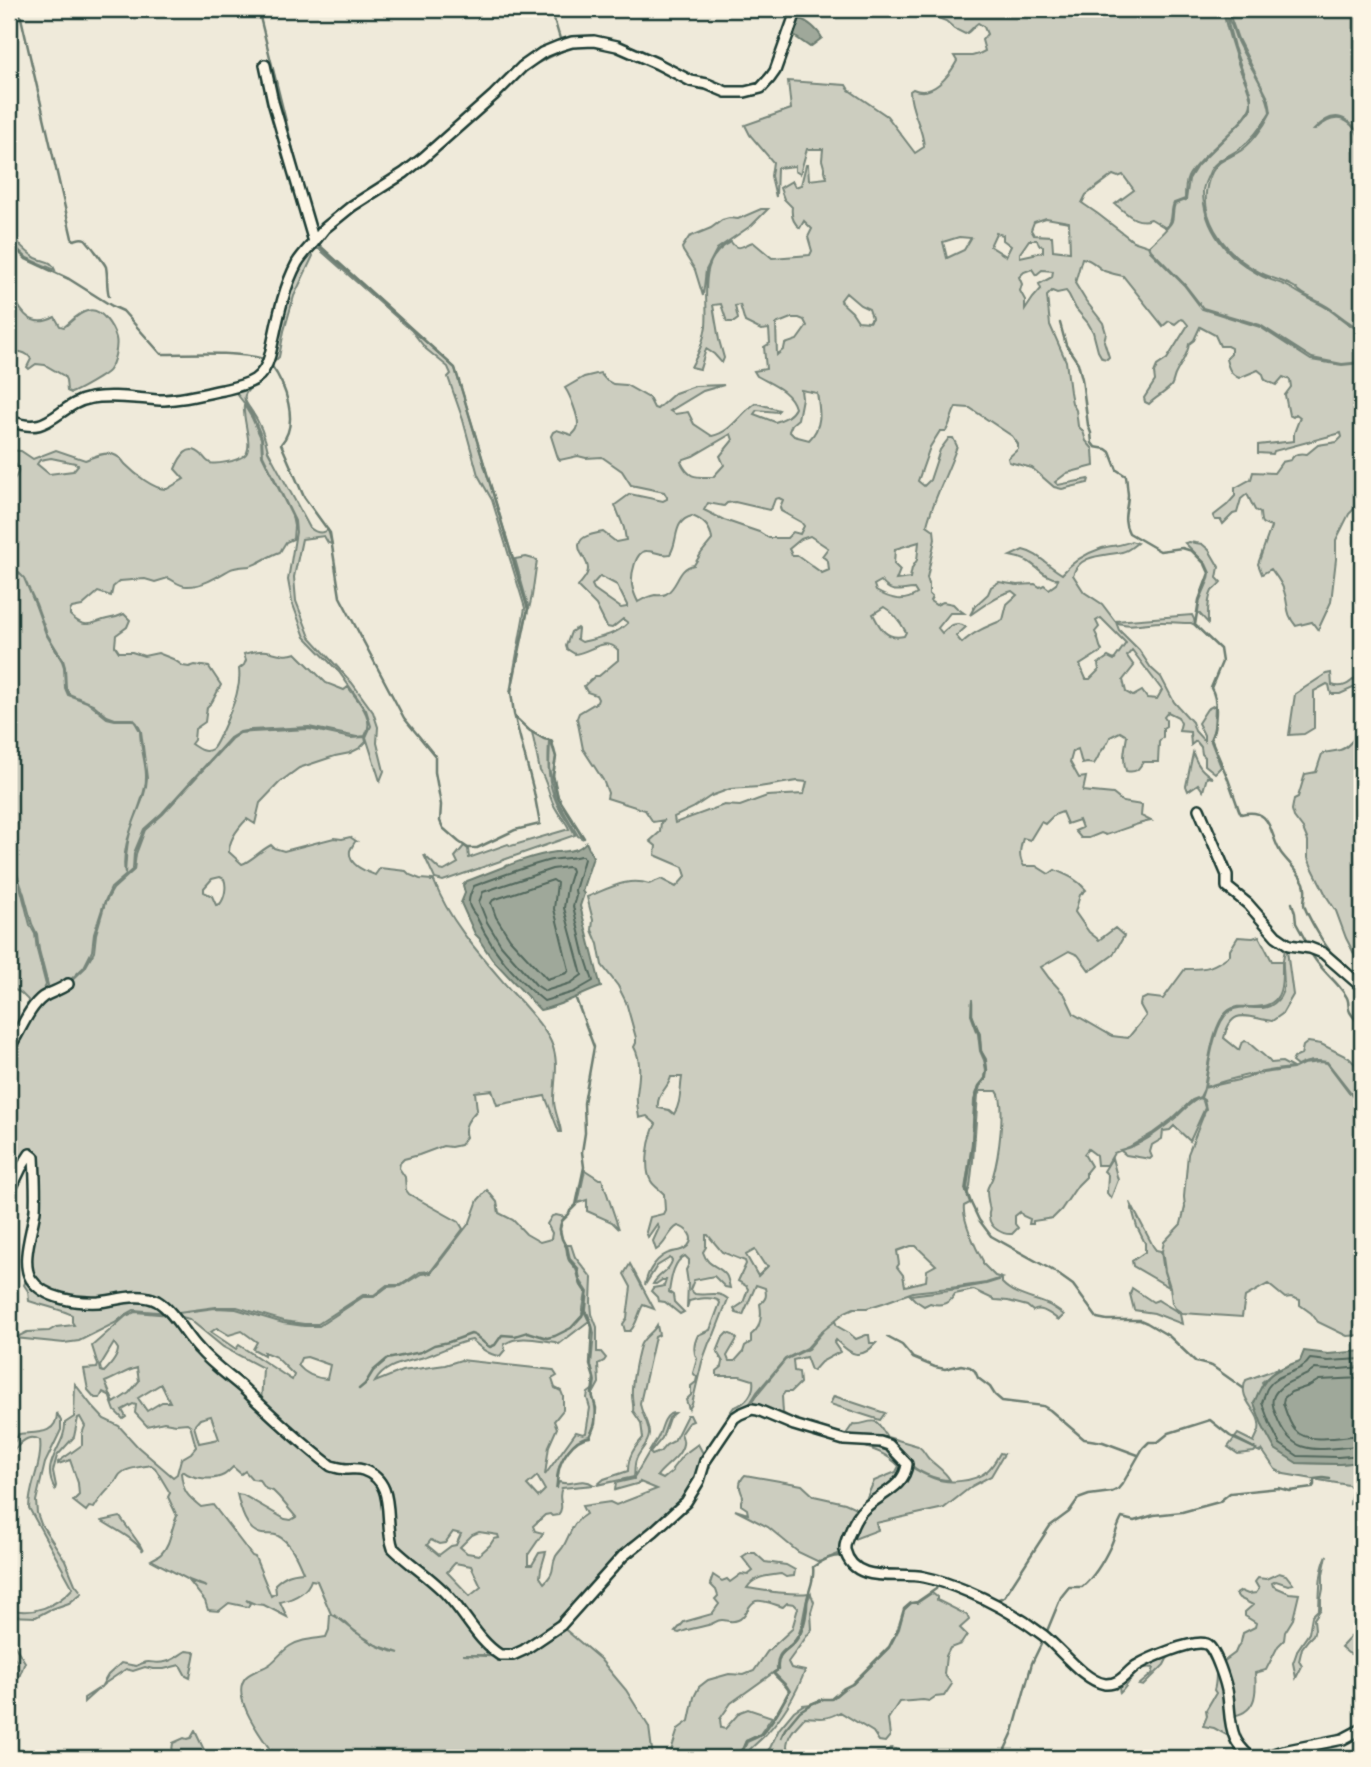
<svg xmlns="http://www.w3.org/2000/svg" width="1371" height="1767" font-family="'Comic Neue',sans-serif">
	<style>
		.green { fill: #cccdbf; stroke: #76857a; stroke-width: 2; fill-rule: evenodd }
		.water { fill: #9fa89a; stroke: #6c7d71; stroke-width: 2 }
		.lines { fill: none; stroke-linecap: round; stroke-linejoin: round }
		.shore { stroke: #52685d; stroke-width: 2 }
		.stream { stroke: #6c7d71; stroke-width: 2.5 }
		.minor-casing { stroke: #1f3d34; stroke-width: 14 }
		.minor { stroke: #fcf5e5; stroke-width: 9 }
	</style>
	<rect width="100%" height="100%" fill="#efeada"/>
	<filter id="ink" filterUnits="userSpaceOnUse"><feTurbulence type="fractalNoise" baseFrequency=".0143" numOctaves="2"/><feDisplacementMap in="SourceGraphic" scale="14" xChannelSelector="R" yChannelSelector="G"/><feConvolveMatrix kernelMatrix="1 2 1 2 8 2 1 2 1" color-interpolation-filters="sRGB"/></filter>
	<g filter="url(#ink)">
		<path class="green" d="M 921,9 L 1223,9 C 1226,30 1234,51 1241,72 C 1245,81 1251,93 1251,103 C 1251,121 1198,156 1188,177 C 1185,184 1185,192 1185,199 L 1174,203 C 1170,211 1174,221 1166,228 L 1151,219 C 1136,225 1127,213 1115,204 L 1134,190 L 1123,175 L 1118,177 L 1113,175 L 1086,195 L 1082,203 L 1098,214 L 1133,241 L 1148,246 L 1150,251 L 1184,285 L 1202,309 L 1260,327 L 1311,360 L 1342,365 L 1362,363 L 1362,501 L 1349,514 L 1336,540 L 1336,559 L 1331,602 L 1318,630 L 1312,622 L 1296,626 C 1285,613 1289,605 1284,591 C 1282,583 1276,576 1271,569 L 1262,574 L 1258,564 L 1271,527 C 1261,523 1261,525 1260,513 L 1255,510 L 1247,494 L 1241,499 L 1237,513 L 1233,514 L 1223,524 L 1221,520 L 1215,520 L 1213,516 L 1227,505 L 1235,496 L 1235,488 L 1251,479 L 1253,472 L 1274,473 L 1282,462 L 1291,460 C 1294,453 1300,453 1307,454 L 1318,445 L 1337,442 L 1342,437 L 1341,433 L 1274,451 L 1273,454 L 1258,453 L 1258,445 L 1294,441 L 1294,433 L 1300,417 L 1296,414 L 1293,417 L 1289,415 L 1285,395 L 1291,387 L 1290,380 L 1283,377 L 1276,385 L 1265,380 L 1263,374 L 1258,370 L 1239,378 C 1230,374 1228,367 1226,359 L 1231,354 L 1231,348 L 1227,346 L 1220,346 L 1215,335 L 1200,327 L 1194,340 L 1189,344 C 1188,355 1180,364 1175,375 C 1174,377 1173,383 1171,386 C 1165,393 1156,397 1149,404 L 1145,402 L 1144,398 L 1155,381 L 1154,373 L 1157,366 L 1167,359 L 1188,325 L 1184,320 L 1181,319 L 1175,324 L 1169,321 L 1163,326 L 1123,276 C 1118,275 1110,273 1104,271 C 1096,266 1092,259 1082,258 L 1075,283 L 1086,301 L 1103,323 L 1106,333 L 1104,341 L 1109,357 L 1107,359 L 1102,358 L 1098,351 L 1093,332 L 1088,323 L 1076,309 L 1069,295 L 1066,291 L 1057,293 L 1052,291 L 1047,296 L 1050,325 L 1066,361 L 1070,392 L 1072,403 L 1076,410 L 1078,426 L 1083,431 L 1086,441 L 1093,449 L 1094,466 L 1067,473 L 1055,482 L 1058,485 L 1089,479 L 1088,483 L 1062,489 L 1054,487 L 1032,468 L 1009,462 L 1008,458 L 1018,449 L 1018,444 L 1012,436 L 970,408 L 956,407 C 951,416 951,423 946,431 L 940,431 L 930,447 L 918,481 L 924,486 L 930,480 L 940,450 L 949,438 L 953,438 L 957,446 C 948,473 934,497 927,525 L 934,530 L 935,539 L 927,578 L 929,584 L 929,594 L 932,597 L 930,601 L 936,605 L 943,602 L 953,604 L 957,608 L 964,613 L 950,613 L 938,628 L 942,633 C 949,626 957,620 966,627 L 956,636 L 962,643 C 973,632 988,626 1003,620 L 1007,604 L 1017,595 L 1012,591 C 996,595 984,606 970,615 L 975,606 L 988,594 L 991,587 L 999,582 L 1017,585 L 1035,584 L 1040,587 L 1044,585 L 1049,589 L 1056,584 L 1058,579 C 1045,578 1038,567 1027,561 C 1022,558 1015,557 1010,556 L 1023,550 C 1038,553 1049,567 1062,574 C 1072,562 1087,553 1102,548 C 1112,545 1122,546 1131,541 L 1137,543 C 1132,547 1128,551 1122,552 C 1104,556 1079,554 1073,575 L 1084,592 L 1102,604 L 1115,621 L 1192,615 L 1194,619 L 1195,625 L 1191,623 C 1181,623 1171,622 1162,622 C 1147,622 1129,628 1116,622 L 1119,630 L 1139,650 L 1151,668 L 1161,677 L 1174,702 L 1192,722 L 1195,731 L 1204,741 L 1204,735 L 1198,723 L 1207,709 L 1215,705 L 1214,730 L 1210,739 L 1221,767 L 1215,773 L 1205,765 L 1205,757 L 1202,754 L 1201,747 L 1196,741 L 1191,745 L 1190,732 L 1179,731 L 1181,723 L 1178,717 L 1168,712 L 1164,717 L 1166,720 L 1166,726 L 1163,728 L 1163,737 L 1159,742 L 1158,762 L 1143,762 C 1138,770 1136,773 1126,771 C 1122,758 1125,749 1127,736 L 1120,732 L 1110,737 C 1108,744 1104,747 1100,753 C 1098,757 1097,760 1094,764 L 1087,763 L 1082,764 L 1078,749 L 1073,751 L 1070,762 L 1079,778 L 1086,777 L 1083,791 L 1113,794 L 1123,802 L 1142,805 L 1141,816 L 1151,821 C 1133,824 1123,830 1106,835 L 1101,833 L 1089,838 L 1081,838 L 1075,831 L 1082,828 L 1079,820 L 1067,824 L 1062,812 L 1054,815 L 1045,824 L 1041,822 L 1030,840 L 1023,838 C 1020,849 1018,857 1024,866 L 1036,866 L 1049,874 L 1055,870 C 1067,875 1077,879 1086,890 L 1080,895 L 1075,912 L 1089,932 L 1099,940 L 1115,928 L 1124,936 L 1113,955 L 1095,968 L 1089,970 L 1078,955 L 1069,951 L 1041,967 L 1049,978 L 1065,995 L 1074,1014 L 1112,1036 L 1128,1038 L 1146,1016 L 1140,1005 L 1141,1000 L 1147,997 L 1163,999 L 1185,969 C 1208,969 1212,968 1230,955 L 1230,950 L 1238,937 L 1253,938 L 1259,936 L 1272,961 L 1282,961 C 1282,987 1284,1008 1251,1007 C 1244,1007 1236,1005 1229,1010 C 1212,1022 1208,1068 1204,1088 L 1247,1078 L 1255,1074 L 1293,1069 L 1303,1064 L 1321,1062 L 1327,1063 L 1352,1096 L 1362,1103 L 1362,1335 L 1347,1336 L 1318,1322 L 1311,1313 L 1300,1305 L 1300,1300 L 1291,1297 L 1285,1298 L 1268,1284 L 1245,1297 L 1242,1317 L 1182,1313 L 1175,1308 L 1172,1303 L 1170,1287 L 1165,1271 L 1162,1251 L 1164,1242 L 1181,1224 L 1185,1207 L 1184,1197 L 1188,1154 L 1206,1109 L 1204,1100 L 1201,1098 L 1204,1089 L 1200,1097 L 1192,1100 L 1172,1119 L 1153,1133 L 1129,1147 L 1114,1153 L 1107,1165 L 1097,1165 L 1096,1155 L 1088,1149 L 1084,1154 L 1091,1166 L 1086,1172 L 1086,1177 L 1078,1185 L 1061,1210 L 1053,1218 L 1033,1221 L 1033,1224 L 1029,1224 L 1030,1219 L 1023,1216 L 1020,1212 L 1015,1216 L 1015,1224 L 1018,1228 L 1012,1234 C 1003,1235 990,1228 989,1217 C 988,1210 991,1213 989,1206 C 988,1200 987,1197 987,1190 C 988,1185 992,1181 993,1176 C 998,1159 1007,1103 997,1091 L 981,1091 L 978,1095 L 973,1161 L 970,1187 L 968,1192 L 967,1189 L 973,1145 L 976,1100 L 980,1086 L 986,1079 L 987,1070 L 986,1059 L 981,1051 L 980,1034 L 972,1015 L 972,999 L 971,1015 L 978,1034 L 980,1051 L 984,1060 L 986,1070 L 985,1078 L 979,1086 L 974,1100 L 972,1145 L 965,1189 L 970,1203 L 964,1206 C 962,1219 976,1249 983,1261 L 983,1264 L 995,1276 L 1002,1278 L 986,1283 L 958,1287 L 913,1292 L 883,1303 L 867,1308 L 854,1308 L 845,1312 L 823,1330 L 807,1348 L 785,1359 L 757,1392 L 746,1410 L 733,1418 L 729,1414 L 734,1407 C 746,1404 755,1392 753,1380 L 740,1376 L 717,1376 L 717,1371 L 722,1367 L 723,1362 L 717,1352 L 723,1337 L 727,1333 L 733,1335 L 737,1339 L 727,1356 L 729,1361 L 735,1361 L 743,1352 L 745,1346 L 751,1342 L 751,1335 C 761,1328 762,1315 760,1304 C 766,1299 767,1296 765,1288 L 756,1285 L 743,1315 L 736,1313 L 734,1309 L 743,1303 L 748,1289 L 746,1286 L 738,1281 L 746,1264 L 745,1261 L 722,1252 L 708,1235 L 706,1235 L 706,1247 L 703,1252 C 708,1268 718,1264 726,1275 C 728,1278 729,1284 730,1288 L 725,1287 L 714,1276 L 694,1280 L 690,1290 L 695,1294 C 707,1296 718,1290 728,1299 L 714,1335 L 709,1343 L 702,1362 L 692,1404 L 689,1409 L 686,1400 L 691,1395 L 691,1386 L 696,1382 L 697,1377 L 693,1373 L 697,1359 C 693,1352 694,1343 698,1335 L 710,1330 L 720,1303 L 719,1301 C 711,1296 698,1299 689,1301 L 687,1308 L 688,1283 L 686,1270 L 689,1264 L 689,1260 L 685,1256 C 673,1261 671,1280 669,1292 L 673,1295 L 674,1302 L 684,1312 L 680,1314 L 665,1302 L 658,1301 L 657,1297 L 651,1291 L 653,1288 L 664,1286 L 666,1280 L 662,1280 L 656,1284 L 653,1284 C 658,1274 669,1272 672,1261 L 670,1258 L 657,1266 L 645,1285 C 647,1271 658,1255 672,1252 C 678,1251 683,1251 688,1246 C 696,1237 686,1228 678,1226 C 668,1231 666,1245 656,1250 L 653,1241 L 659,1228 L 657,1224 L 648,1237 L 646,1232 L 650,1217 L 663,1214 L 665,1210 L 664,1194 C 660,1190 653,1185 651,1181 C 643,1168 649,1136 656,1124 L 647,1116 L 639,1118 C 638,1110 636,1101 637,1094 C 639,1079 642,1061 634,1047 L 636,1043 L 636,1038 L 626,1002 L 618,986 L 602,965 L 598,944 L 592,930 L 593,920 L 587,897 C 606,890 628,876 649,884 L 661,879 L 676,887 L 686,876 L 683,867 L 655,855 L 656,846 L 650,841 L 660,832 L 661,822 L 665,820 L 653,822 L 645,810 L 607,798 L 608,793 L 603,780 L 583,749 L 577,718 L 579,713 L 597,702 L 598,699 L 596,695 L 587,692 L 584,686 L 595,676 L 599,676 L 618,660 L 618,650 C 605,636 591,652 575,654 L 567,649 L 566,646 L 571,632 L 577,628 L 578,629 L 577,639 L 582,642 C 598,638 616,635 628,623 L 623,619 L 612,628 L 607,627 L 596,605 L 578,587 C 581,581 588,577 588,569 C 588,563 584,558 581,553 C 573,537 591,534 603,532 L 616,542 L 626,540 L 624,528 L 615,505 L 630,494 L 663,501 L 667,499 L 667,497 L 664,492 L 631,485 L 622,471 L 602,457 L 586,458 L 578,456 L 560,460 L 558,458 L 551,436 L 553,432 L 557,430 L 572,435 C 576,431 578,429 578,424 C 578,416 570,395 565,388 L 584,377 L 600,373 L 606,380 L 613,384 L 626,385 L 649,398 L 654,408 L 657,409 L 675,393 L 695,386 L 724,385 L 703,391 L 670,411 L 675,414 L 688,412 L 694,424 L 712,436 C 732,432 740,413 756,403 L 779,410 L 777,412 L 757,410 L 754,414 L 775,422 C 784,419 791,416 795,408 C 791,391 771,384 757,376 L 754,371 L 766,369 L 764,347 L 770,343 L 769,329 L 761,330 L 745,322 L 740,305 L 735,306 L 738,319 L 734,322 L 727,322 L 721,304 L 713,305 L 719,340 L 724,358 L 722,363 L 714,354 L 706,349 L 700,369 L 691,367 C 698,355 704,340 706,326 C 709,296 696,259 731,242 C 738,252 743,245 753,242 L 772,258 L 810,255 L 812,251 L 808,237 L 812,229 L 804,221 L 800,228 C 793,223 791,215 792,207 L 784,199 L 780,188 L 792,181 L 795,187 L 801,185 L 806,165 L 808,165 L 809,180 L 827,178 L 822,160 L 823,149 L 807,149 L 800,174 L 795,171 L 795,166 L 777,168 L 776,197 L 771,176 L 773,162 L 750,135 L 745,125 L 791,109 L 788,81 L 846,85 L 849,90 L 887,116 L 915,153 L 924,147 C 923,126 910,112 910,91 L 913,89 C 932,98 949,76 957,61 L 954,56 L 972,56 L 979,54 L 985,51 L 982,40 L 987,34 L 984,27 L 978,23 C 973,26 971,32 965,34 L 955,29 L 946,21 L 922,12 ZM 1046,218 L 1069,222 L 1070,252 L 1053,250 L 1052,236 L 1034,235 L 1031,230 L 1034,222 ZM 996,233 L 1003,235 L 1003,240 L 1011,246 L 1006,256 L 990,246 ZM 959,237 L 971,238 L 964,250 L 947,258 L 943,242 ZM 1029,240 L 1037,240 L 1039,245 L 1043,246 L 1043,252 L 1020,257 L 1020,253 ZM 1032,269 L 1036,275 L 1042,270 L 1053,271 L 1052,277 L 1039,284 L 1041,289 L 1033,298 L 1025,310 L 1025,300 L 1020,291 L 1022,284 L 1019,277 L 1024,272 ZM 846,293 L 860,305 L 869,309 L 872,318 L 869,322 L 858,321 L 852,312 L 840,301 ZM 791,318 L 799,318 L 804,320 L 807,326 L 797,340 L 785,344 L 784,349 L 777,355 L 776,324 ZM 801,390 L 817,393 C 820,411 823,426 809,440 L 794,436 L 789,431 L 792,424 L 798,419 L 802,398 ZM 731,434 L 733,440 L 720,456 L 724,465 L 713,477 C 696,477 689,479 681,462 L 684,459 L 693,456 ZM 779,498 L 783,500 L 780,507 L 781,511 L 801,522 L 804,526 L 800,534 L 793,532 L 787,538 L 769,538 L 759,532 L 724,520 L 704,510 L 708,503 L 724,506 L 727,503 L 735,502 L 769,510 L 772,507 L 775,499 ZM 692,516 C 703,520 711,528 712,540 L 702,552 L 694,565 C 677,568 679,586 666,594 C 662,596 659,595 655,595 C 649,596 643,599 638,602 C 635,596 633,591 632,585 C 631,576 635,550 647,551 C 656,551 660,556 670,554 C 679,541 672,521 692,516 ZM 810,536 L 828,548 L 822,556 L 828,561 L 829,570 L 822,573 L 797,555 L 792,555 L 789,549 L 801,539 ZM 919,542 L 917,560 L 912,568 L 910,578 L 896,580 L 900,570 L 894,564 L 895,549 ZM 600,576 L 617,585 L 627,605 L 627,607 L 621,608 L 594,589 L 592,585 ZM 881,581 C 892,595 898,590 914,589 L 917,594 C 903,603 890,599 876,591 L 874,585 ZM 884,607 C 893,612 901,623 906,632 L 904,636 C 886,640 880,628 873,614 ZM 1101,618 L 1126,643 L 1114,660 L 1108,657 L 1098,664 L 1099,670 L 1090,679 L 1086,679 L 1080,665 L 1102,651 C 1098,644 1099,638 1095,632 L 1099,627 L 1096,621 ZM 1132,650 L 1162,690 L 1157,699 L 1147,698 L 1142,691 L 1133,696 L 1126,692 L 1123,680 L 1134,666 L 1127,656 ZM 797,781 L 807,782 L 804,794 L 767,796 L 740,806 L 724,805 L 675,823 L 674,817 L 693,808 L 711,796 L 730,789 L 759,787 ZM 671,1077 L 682,1077 C 680,1089 681,1104 674,1114 L 669,1110 L 658,1108 C 656,1094 668,1089 671,1077 ZM 911,1246 L 916,1246 L 936,1265 L 927,1270 L 926,1281 L 905,1286 L 903,1275 L 897,1267 L 899,1264 L 897,1251 ZM 755,1250 L 764,1264 L 768,1266 L 758,1276 L 746,1255 Z
			M 1224,9 L 1362,9 L 1362,139 C 1349,116 1334,108 1314,130 L 1315,130 C 1336,110 1353,118 1362,144 L 1362,329 C 1350,325 1341,316 1331,309 C 1324,304 1315,300 1307,296 C 1302,294 1299,290 1294,287 C 1284,281 1270,278 1259,272 C 1224,253 1192,213 1212,172 C 1218,160 1227,159 1237,153 C 1251,145 1264,127 1271,112 L 1269,100 L 1238,39 L 1231,19 L 1225,13 Z
			M 1226,15 C 1232,23 1233,32 1237,41 C 1246,61 1268,90 1270,112 C 1262,126 1252,140 1239,149 C 1229,157 1217,158 1210,171 C 1208,177 1203,185 1203,191 C 1203,229 1228,258 1260,275 C 1271,281 1284,283 1294,290 C 1305,297 1316,302 1327,308 C 1339,316 1349,327 1362,331 L 1362,362 L 1342,364 L 1312,358 L 1260,325 L 1203,308 L 1185,285 L 1151,250 L 1149,246 C 1155,240 1170,227 1172,221 C 1174,215 1172,210 1175,204 L 1186,200 L 1189,179 L 1197,166 L 1244,119 L 1251,110 L 1251,95 L 1234,47 Z
			M 563,47 L 562,50 L 527,67 L 438,151 L 407,177 L 371,198 L 333,227 L 316,244 L 455,368 L 528,609 L 510,692 L 525,608 L 492,500 L 478,475 L 463,420 L 448,377 L 451,374 L 448,367 L 426,349 L 411,330 L 319,249 L 316,249 L 312,253 L 313,256 L 294,296 L 284,331 L 279,357 L 277,359 L 273,360 C 270,367 267,373 261,379 C 257,384 248,387 245,395 C 243,401 248,405 251,410 C 260,423 265,436 268,451 L 310,528 C 316,533 322,534 328,530 L 332,544 L 328,543 L 324,536 L 302,539 L 294,577 L 296,601 L 310,637 L 352,683 L 373,712 L 378,727 L 377,743 L 384,771 L 380,781 L 366,737 L 371,726 L 366,710 L 339,672 L 305,637 L 292,602 L 288,580 L 296,532 L 295,521 L 263,455 L 262,438 L 253,417 L 248,408 L 233,389 L 258,379 L 294,274 L 325,229 L 393,182 L 523,68 Z
			M 761,209 L 768,209 L 752,225 L 717,249 L 706,270 L 703,296 L 695,270 L 683,251 L 682,248 L 689,237 L 711,228 L 722,220 L 729,218 L 738,219 Z
			M 9,233 C 18,242 25,252 36,258 C 45,262 52,260 55,270 L 27,258 L 9,241 Z
			M 9,290 C 20,309 29,331 55,317 L 60,326 L 64,327 C 71,322 78,313 87,311 C 101,306 113,327 116,338 C 118,347 114,363 109,370 C 106,375 77,391 71,393 L 67,391 L 66,380 L 64,376 L 45,365 L 36,364 L 29,369 L 27,367 L 31,359 C 27,352 17,350 9,353 Z
			M 244,405 L 252,418 L 261,438 L 262,455 L 292,516 L 294,526 L 293,539 L 286,542 L 280,552 C 270,555 260,563 250,566 C 243,567 236,566 229,570 C 217,577 203,586 188,586 C 180,587 175,581 168,578 L 155,582 L 145,579 L 120,581 L 113,587 L 111,596 L 98,592 L 82,606 L 72,608 L 70,611 L 70,615 C 85,630 91,623 107,619 C 114,618 118,617 124,614 L 130,620 L 127,627 L 116,635 L 115,646 L 119,652 L 132,652 L 144,656 L 158,653 L 173,659 L 183,666 L 189,667 L 195,665 L 209,667 L 221,685 L 212,702 L 207,707 L 205,722 L 195,729 L 194,740 L 191,744 C 197,748 204,754 212,749 C 217,745 236,700 237,692 C 239,685 240,677 239,669 L 244,665 L 246,660 L 244,654 C 251,652 260,650 267,651 C 278,653 284,657 296,653 L 326,683 L 344,690 L 348,687 C 358,701 376,719 365,736 L 357,737 L 309,727 L 251,730 L 240,732 L 230,738 L 162,813 L 144,829 L 134,853 L 133,869 L 111,888 L 104,903 L 94,934 L 92,951 L 84,967 L 67,983 L 47,990 L 48,985 L 39,950 L 37,934 L 32,924 L 24,894 L 9,851 L 9,568 L 12,566 L 24,578 L 35,604 L 46,634 L 62,661 L 64,667 L 65,688 L 68,695 L 87,702 L 107,718 L 115,720 L 133,720 L 136,724 L 140,731 C 140,750 149,769 145,787 C 139,816 120,842 125,874 C 126,861 126,846 130,833 C 135,814 146,798 147,778 L 141,731 L 137,723 L 133,719 L 115,719 L 107,716 L 93,704 L 69,694 L 66,688 L 65,667 L 63,660 L 47,634 L 36,604 L 24,578 L 18,572 L 9,557 L 10,483 C 21,473 21,468 9,458 L 9,450 L 21,451 L 33,459 L 56,450 L 85,460 C 93,457 103,452 112,454 C 118,456 122,459 125,464 C 134,473 154,490 167,489 L 184,479 L 175,469 C 180,457 188,442 202,455 C 205,459 206,461 210,463 C 217,465 225,462 232,461 C 237,459 243,458 246,454 C 253,444 242,418 244,405 ZM 51,458 L 75,463 L 78,465 L 73,471 L 49,474 L 37,464 L 40,460 Z
			M 1189,542 L 1202,544 L 1209,550 L 1219,567 L 1217,578 L 1221,582 C 1218,586 1215,588 1212,591 C 1207,600 1208,613 1208,623 L 1198,612 L 1200,600 L 1209,579 L 1210,573 L 1206,564 L 1185,543 Z
			M 526,557 L 537,560 L 532,596 L 529,609 L 515,559 Z
			M 1362,672 L 1362,705 L 1355,687 L 1340,694 L 1331,694 L 1329,685 L 1327,684 L 1314,691 L 1314,728 L 1304,734 L 1289,735 L 1295,694 L 1326,674 L 1331,673 L 1332,685 C 1346,690 1352,680 1362,672 Z
			M 1362,728 L 1362,969 L 1346,938 L 1336,911 L 1327,897 L 1311,865 L 1308,858 L 1308,841 L 1303,829 L 1294,817 L 1292,810 L 1294,799 L 1298,797 L 1305,774 L 1316,772 L 1322,754 C 1328,751 1333,752 1340,750 C 1349,748 1356,735 1362,728 Z
			M 309,729 L 351,738 L 365,737 L 366,742 L 360,748 L 350,753 L 335,756 L 299,768 L 280,782 L 260,803 L 255,824 L 247,819 C 239,827 229,840 229,852 L 242,864 C 250,862 261,850 271,845 L 274,848 L 284,851 L 334,838 L 342,839 L 350,837 L 356,841 C 355,841 350,850 350,851 C 348,865 365,871 375,875 L 380,868 L 406,871 L 410,875 L 420,879 L 433,880 L 432,881 L 434,881 C 450,923 482,957 511,991 C 523,1004 544,1026 551,1042 C 560,1062 554,1080 554,1100 C 554,1112 560,1121 561,1132 L 559,1132 L 545,1096 L 497,1105 L 492,1090 L 475,1092 L 477,1110 C 470,1118 462,1126 466,1137 L 460,1145 L 451,1147 L 443,1146 L 419,1155 L 404,1159 L 400,1163 L 399,1168 L 405,1177 L 406,1190 L 409,1194 L 459,1222 L 463,1229 L 431,1271 L 420,1272 L 401,1285 L 387,1285 L 374,1295 L 363,1295 L 318,1324 L 304,1324 L 284,1321 L 237,1307 L 216,1307 L 171,1313 L 159,1301 L 70,1299 L 36,1284 L 28,1265 L 35,1213 L 30,1153 L 9,1191 L 9,1050 L 41,1001 L 62,990 L 85,968 L 94,952 L 96,934 L 105,903 L 113,889 L 134,870 L 136,854 L 145,830 L 163,814 L 231,739 L 240,733 L 252,732 ZM 220,877 L 224,879 C 227,886 225,898 220,904 L 216,905 L 212,896 L 204,892 L 204,888 L 212,879 Z
			M 532,732 L 544,739 L 549,740 C 548,761 547,782 556,801 C 561,813 570,823 575,835 L 443,881 L 435,879 L 424,855 L 440,870 L 444,871 L 458,863 L 455,857 L 464,846 L 468,849 L 469,858 L 508,844 L 511,846 L 569,829 C 566,821 560,817 556,809 C 548,797 548,782 540,771 Z
			M 550,741 L 556,757 L 553,776 L 558,797 L 583,839 L 578,836 L 556,798 L 549,768 Z
			M 1193,753 C 1197,765 1202,771 1213,778 L 1207,777 L 1203,791 L 1198,784 L 1188,791 L 1186,786 Z
			M 9,857 L 19,882 L 30,925 L 35,934 L 37,950 L 46,985 L 39,1000 L 26,1015 L 28,1000 L 21,993 L 9,987 Z
			M 1286,943 L 1293,995 L 1282,1014 L 1272,1021 C 1248,1018 1232,1005 1224,1038 L 1239,1050 L 1241,1044 L 1245,1041 L 1249,1042 C 1253,1049 1265,1054 1271,1063 L 1282,1062 L 1293,1068 C 1264,1070 1233,1078 1205,1087 C 1209,1067 1213,1023 1230,1011 C 1245,1001 1266,1018 1280,997 C 1287,986 1282,972 1283,960 C 1284,954 1285,949 1286,943 Z
			M 1308,1042 L 1321,1044 L 1349,1058 L 1358,1067 L 1362,1075 L 1362,1102 L 1353,1095 L 1327,1062 C 1317,1060 1306,1061 1297,1066 L 1292,1062 L 1294,1058 L 1301,1055 L 1303,1046 Z
			M 1200,1098 L 1203,1101 L 1205,1108 L 1190,1141 L 1174,1126 L 1170,1130 L 1163,1131 L 1162,1139 L 1152,1145 L 1150,1152 L 1152,1157 L 1150,1159 L 1126,1155 L 1120,1150 C 1140,1146 1158,1132 1174,1119 C 1183,1112 1189,1102 1200,1098 Z
			M 1112,1158 L 1118,1180 L 1111,1198 L 1107,1193 L 1108,1175 L 1104,1171 Z
			M 585,1170 L 599,1179 L 602,1179 L 619,1229 L 612,1222 L 587,1211 L 587,1200 L 578,1203 Z
			M 487,1190 L 497,1202 L 499,1213 L 513,1220 L 526,1234 L 540,1242 L 551,1239 L 552,1233 L 547,1224 L 552,1216 L 556,1215 L 565,1217 C 555,1227 561,1236 566,1247 C 567,1251 567,1255 568,1258 C 570,1264 576,1267 577,1272 C 580,1282 579,1284 586,1293 L 582,1314 L 584,1311 L 589,1321 L 559,1344 L 555,1342 C 538,1340 520,1334 504,1344 L 505,1350 L 500,1356 C 488,1355 481,1348 472,1340 C 455,1343 440,1352 424,1357 C 406,1363 386,1363 375,1382 L 402,1371 L 445,1365 L 461,1360 L 553,1370 L 557,1376 L 552,1379 L 555,1388 L 561,1391 L 563,1396 L 563,1410 L 554,1421 L 557,1428 L 549,1446 L 545,1475 L 576,1432 L 583,1434 L 586,1433 L 590,1408 L 587,1398 L 588,1393 L 592,1390 C 592,1396 594,1401 595,1407 C 597,1417 594,1428 589,1436 C 573,1438 559,1460 557,1476 C 557,1480 557,1484 556,1488 L 559,1482 C 572,1487 581,1476 594,1485 L 562,1488 C 556,1499 566,1505 558,1515 L 552,1516 L 550,1514 L 545,1515 L 533,1526 L 535,1531 L 543,1533 L 528,1555 L 528,1565 L 532,1565 L 539,1553 L 546,1552 L 541,1569 L 540,1577 L 544,1583 C 557,1570 550,1569 556,1556 C 558,1553 561,1550 563,1547 C 571,1533 572,1522 586,1514 L 582,1506 L 610,1502 L 616,1505 L 657,1489 L 640,1482 L 640,1483 L 615,1490 L 616,1483 L 634,1479 L 634,1477 L 597,1485 L 604,1479 L 628,1471 C 628,1456 634,1448 643,1438 L 641,1423 L 633,1411 C 634,1405 632,1402 632,1395 C 631,1385 637,1356 640,1346 C 643,1337 653,1333 657,1325 L 659,1335 L 655,1337 L 640,1403 C 641,1414 650,1424 649,1435 C 648,1445 639,1451 636,1460 C 634,1465 635,1471 634,1477 C 642,1465 649,1451 657,1439 C 662,1431 662,1419 670,1414 C 672,1413 674,1413 675,1413 L 669,1418 L 662,1438 L 650,1453 L 652,1455 L 660,1452 L 666,1445 L 674,1441 L 687,1415 L 690,1415 L 693,1421 L 688,1423 L 681,1433 C 682,1437 684,1440 683,1444 C 681,1457 664,1466 657,1476 L 663,1479 L 673,1471 L 672,1469 L 683,1455 L 698,1444 L 705,1457 L 690,1494 L 683,1496 L 689,1496 L 561,1624 L 523,1650 L 500,1654 L 451,1598 L 394,1547 L 390,1519 L 375,1474 L 331,1465 L 261,1404 L 263,1368 L 223,1347 L 189,1319 L 171,1314 L 215,1308 L 236,1309 L 283,1323 L 304,1326 L 319,1326 L 363,1297 L 374,1297 L 387,1287 L 401,1286 L 421,1274 L 431,1273 L 470,1222 L 478,1200 ZM 217,1328 L 229,1335 L 242,1331 L 257,1342 L 253,1349 L 264,1355 L 264,1352 L 276,1357 L 294,1375 L 292,1380 L 239,1345 L 236,1349 L 211,1332 ZM 307,1357 L 330,1365 L 327,1379 C 316,1378 305,1374 298,1365 L 301,1358 ZM 537,1476 L 545,1490 L 538,1497 L 527,1485 ZM 453,1532 L 461,1534 L 456,1545 L 451,1546 L 439,1555 L 427,1545 L 431,1540 L 439,1544 L 445,1543 ZM 479,1532 L 498,1535 L 499,1538 L 494,1539 L 490,1545 L 479,1555 L 467,1553 L 460,1547 L 472,1535 ZM 455,1563 L 471,1566 L 481,1587 L 470,1596 L 447,1572 Z
			M 1130,1202 L 1153,1246 L 1156,1250 L 1161,1251 L 1164,1272 L 1169,1287 L 1133,1266 L 1132,1261 L 1145,1252 L 1145,1243 L 1137,1227 Z
			M 567,1245 L 571,1245 L 575,1257 L 592,1278 L 591,1302 L 592,1314 L 597,1327 L 597,1352 L 601,1352 L 606,1358 L 604,1361 L 598,1364 L 599,1383 L 593,1394 L 595,1381 L 591,1365 L 594,1333 L 591,1321 L 586,1310 L 588,1292 L 580,1280 L 578,1268 L 570,1259 Z
			M 630,1264 L 654,1309 L 643,1305 C 638,1313 637,1325 630,1331 L 625,1331 L 623,1324 L 627,1318 L 631,1287 L 624,1274 Z
			M 28,1276 L 35,1285 L 70,1300 L 146,1298 L 169,1313 L 134,1310 L 125,1315 L 115,1323 L 79,1341 L 64,1343 L 15,1338 L 27,1332 L 49,1331 L 56,1327 L 74,1325 L 72,1322 L 72,1315 C 63,1310 41,1305 29,1301 L 28,1291 L 24,1285 Z
			M 1002,1279 L 1002,1283 C 1014,1296 1033,1298 1049,1305 C 1054,1308 1059,1311 1064,1315 L 1059,1320 C 1051,1315 1042,1306 1033,1311 L 1027,1306 L 1008,1301 L 995,1300 L 974,1290 L 955,1294 C 950,1303 941,1307 930,1303 L 924,1306 L 915,1300 L 910,1295 L 958,1289 L 986,1284 Z
			M 1132,1288 L 1153,1302 L 1158,1300 C 1165,1305 1173,1308 1180,1314 L 1182,1324 L 1154,1313 L 1134,1310 L 1130,1294 Z
			M 135,1312 L 170,1315 L 198,1350 L 330,1467 L 361,1469 L 383,1485 L 390,1540 L 498,1655 L 463,1655 L 507,1657 L 561,1626 L 600,1659 L 626,1690 L 649,1727 L 653,1758 L 276,1758 C 265,1741 228,1696 246,1677 C 252,1671 263,1669 270,1664 C 277,1659 282,1651 290,1646 C 301,1639 314,1639 326,1637 L 329,1630 L 330,1615 L 334,1615 C 356,1631 371,1648 399,1653 L 376,1645 L 367,1639 L 355,1632 L 345,1622 L 331,1614 L 317,1581 L 311,1580 C 307,1593 293,1599 280,1602 L 287,1617 L 264,1605 L 255,1604 L 246,1600 L 250,1603 L 248,1607 L 229,1603 L 219,1611 L 208,1610 L 205,1601 L 190,1582 L 207,1587 L 189,1580 L 151,1560 C 154,1558 158,1557 161,1554 C 171,1544 171,1528 177,1516 L 168,1497 L 170,1493 L 155,1468 L 151,1465 C 143,1467 131,1467 123,1472 C 118,1475 119,1476 116,1481 C 108,1490 100,1497 94,1508 L 89,1507 L 86,1511 L 73,1501 L 79,1495 L 78,1483 L 70,1460 L 58,1464 L 58,1462 L 82,1445 L 82,1434 L 85,1426 L 80,1417 L 78,1418 L 74,1437 L 57,1456 L 53,1471 L 56,1486 L 55,1489 C 39,1462 66,1447 65,1423 L 74,1417 L 75,1384 L 92,1406 L 104,1419 L 119,1426 L 138,1447 L 173,1477 L 177,1474 L 181,1459 L 191,1453 L 196,1447 L 190,1425 L 187,1423 L 176,1424 L 164,1422 L 147,1426 L 135,1413 L 136,1405 L 133,1404 L 122,1410 L 126,1417 L 123,1419 L 115,1411 L 109,1395 L 103,1392 L 100,1398 L 95,1398 L 88,1390 L 84,1369 L 97,1368 L 98,1365 L 92,1346 L 126,1316 ZM 114,1343 L 118,1349 C 118,1357 110,1366 104,1372 L 101,1371 L 100,1366 ZM 137,1368 L 139,1381 L 129,1393 L 114,1403 L 105,1382 C 116,1378 125,1371 137,1368 ZM 161,1384 L 170,1402 L 162,1402 L 147,1411 L 138,1398 ZM 211,1416 L 219,1439 L 199,1443 L 194,1426 L 200,1419 ZM 233,1467 L 241,1474 L 245,1471 L 252,1479 L 259,1480 L 266,1489 L 273,1491 L 279,1497 L 296,1517 L 291,1520 L 285,1519 L 243,1495 L 237,1494 C 240,1507 246,1532 262,1534 C 268,1535 273,1533 278,1536 C 291,1542 298,1560 303,1572 C 290,1573 285,1575 275,1584 L 276,1593 L 271,1596 L 255,1557 L 252,1556 L 213,1505 L 201,1507 C 186,1495 183,1491 181,1473 L 183,1471 C 192,1479 213,1481 224,1475 C 226,1474 231,1469 233,1467 Z
			M 835,1321 L 837,1326 L 849,1333 L 856,1339 L 866,1335 L 869,1335 L 870,1343 L 876,1343 C 860,1361 851,1355 836,1340 L 834,1343 L 840,1352 L 821,1362 L 813,1371 L 811,1370 L 806,1357 L 793,1360 L 794,1371 L 799,1372 L 800,1383 L 791,1392 L 785,1392 L 782,1396 L 783,1413 L 797,1422 L 844,1437 L 853,1424 C 862,1426 870,1419 876,1422 C 880,1424 884,1433 887,1437 L 918,1446 C 924,1450 925,1455 929,1459 C 936,1466 945,1471 950,1480 C 936,1480 916,1472 907,1461 C 900,1455 896,1447 887,1443 C 874,1438 858,1441 844,1439 C 829,1436 813,1430 798,1425 C 782,1420 765,1405 747,1410 L 758,1393 L 785,1360 L 808,1349 L 824,1330 Z
			M 1279,1368 L 1262,1382 L 1297,1463 L 1339,1464 L 1362,1462 L 1362,1500 L 1350,1504 L 1352,1487 L 1348,1485 L 1284,1474 L 1275,1469 L 1262,1450 L 1260,1452 L 1256,1450 L 1254,1452 L 1238,1454 L 1228,1447 L 1234,1439 L 1254,1448 L 1235,1438 L 1238,1434 L 1254,1442 C 1255,1438 1258,1434 1259,1430 C 1263,1411 1236,1401 1246,1380 Z
			M 834,1396 L 885,1413 L 880,1420 L 830,1404 Z
			M 57,1413 L 61,1421 L 61,1430 L 45,1463 L 36,1501 L 37,1513 L 41,1524 L 65,1560 L 75,1584 L 82,1593 L 69,1603 L 49,1610 L 36,1617 L 9,1616 L 9,1609 C 33,1616 57,1606 73,1588 L 29,1508 C 29,1485 43,1463 40,1440 C 26,1432 19,1447 9,1453 L 9,1444 L 15,1441 L 19,1434 C 35,1432 57,1436 57,1413 Z
			M 844,1440 L 880,1443 L 901,1457 L 904,1475 L 865,1507 L 867,1497 L 874,1481 L 896,1472 L 899,1466 C 882,1449 865,1448 844,1440 Z
			M 1000,1453 L 1004,1454 L 991,1476 L 972,1486 L 944,1508 L 876,1523 L 878,1530 L 846,1542 L 855,1522 L 887,1493 L 908,1465 C 916,1470 924,1475 933,1478 C 948,1484 975,1482 987,1471 C 993,1466 996,1460 1000,1453 Z
			M 745,1475 L 802,1485 L 814,1496 L 845,1503 L 854,1507 L 859,1513 L 846,1555 L 838,1550 L 846,1556 L 838,1554 L 819,1562 L 798,1552 L 768,1527 L 735,1510 L 748,1514 L 747,1509 L 741,1505 L 741,1501 L 743,1496 C 739,1488 738,1482 745,1475 Z
			M 120,1517 L 140,1545 L 143,1551 C 132,1537 116,1530 102,1521 Z
			M 748,1553 L 755,1553 L 765,1562 L 786,1565 L 795,1570 L 794,1576 L 786,1577 L 781,1574 C 768,1576 754,1576 747,1588 C 768,1591 788,1595 810,1593 C 803,1603 805,1625 797,1637 C 789,1651 775,1649 777,1670 L 731,1703 L 720,1719 L 721,1728 L 725,1729 L 740,1712 L 748,1709 L 772,1717 L 760,1734 L 746,1741 L 743,1748 L 734,1758 L 664,1758 L 671,1751 L 678,1729 L 689,1721 L 694,1697 L 699,1687 L 708,1680 L 729,1674 L 744,1675 L 754,1671 L 767,1652 L 792,1629 L 798,1608 L 794,1604 L 787,1603 L 783,1607 C 775,1605 763,1599 756,1601 C 747,1604 748,1616 738,1620 C 731,1623 728,1620 722,1620 C 717,1620 716,1622 711,1624 C 700,1628 690,1628 679,1633 L 675,1632 L 684,1622 L 712,1614 L 719,1604 L 715,1599 L 718,1596 L 716,1590 L 710,1584 L 713,1575 L 722,1581 L 727,1579 L 730,1582 L 741,1574 L 748,1575 L 753,1571 L 742,1557 Z
			M 1327,1555 L 1323,1574 L 1323,1589 L 1321,1599 L 1321,1609 L 1314,1619 L 1315,1629 L 1313,1635 L 1308,1640 L 1302,1648 L 1299,1661 L 1302,1666 L 1296,1678 L 1293,1663 L 1298,1649 L 1309,1633 L 1312,1616 L 1319,1609 C 1320,1590 1319,1573 1327,1555 Z
			M 1279,1573 L 1286,1575 L 1293,1584 L 1288,1585 L 1276,1581 L 1272,1583 L 1273,1586 L 1289,1593 L 1299,1594 L 1293,1619 L 1285,1632 L 1284,1640 L 1278,1646 L 1266,1670 L 1255,1673 C 1257,1694 1256,1714 1230,1716 L 1219,1665 L 1235,1653 L 1238,1646 L 1241,1642 L 1243,1633 L 1255,1627 L 1256,1623 L 1245,1616 L 1245,1612 L 1253,1605 L 1239,1598 L 1236,1594 L 1241,1591 L 1248,1594 L 1256,1593 L 1259,1589 L 1255,1582 L 1258,1578 L 1266,1579 Z
			M 932,1593 L 937,1597 L 937,1600 L 967,1615 L 969,1620 L 960,1628 L 967,1635 L 961,1644 L 950,1648 L 946,1656 L 944,1674 L 952,1684 L 944,1696 L 935,1697 L 929,1701 L 923,1700 L 899,1702 L 888,1719 L 890,1736 L 885,1742 L 879,1741 L 873,1732 L 840,1712 C 826,1720 821,1718 805,1717 C 797,1726 787,1734 787,1747 L 796,1754 L 778,1758 L 761,1758 L 770,1748 L 779,1729 L 794,1711 L 803,1705 L 811,1704 L 823,1699 L 832,1699 L 844,1689 L 853,1684 L 889,1648 L 899,1629 L 904,1610 L 911,1603 L 917,1603 Z
			M 811,1594 L 814,1602 L 811,1612 L 812,1629 L 788,1662 L 791,1668 L 805,1671 C 796,1694 783,1716 766,1734 C 758,1743 749,1748 743,1758 L 736,1758 L 744,1749 L 747,1742 C 751,1740 758,1738 762,1734 C 774,1722 781,1706 790,1691 L 787,1686 L 774,1673 L 778,1670 C 776,1650 790,1652 798,1638 C 803,1631 806,1619 807,1610 C 808,1603 806,1600 811,1594 Z
			M 1361,1626 L 1362,1626 L 1362,1687 C 1357,1683 1357,1678 1353,1673 L 1353,1667 L 1358,1667 L 1358,1657 L 1348,1653 L 1341,1647 C 1348,1640 1352,1634 1360,1630 Z
			M 9,1637 L 25,1662 L 19,1677 L 13,1684 L 17,1662 L 9,1648 Z
			M 1184,1650 L 1172,1655 L 1167,1659 L 1164,1665 L 1143,1686 L 1139,1685 L 1152,1674 L 1154,1668 C 1135,1664 1131,1683 1120,1693 L 1119,1688 L 1139,1665 Z
			M 186,1651 L 195,1652 L 190,1678 L 186,1676 L 180,1665 L 164,1669 L 153,1669 L 145,1667 L 133,1671 L 126,1669 L 104,1684 L 84,1702 L 84,1698 L 101,1687 L 108,1675 L 121,1663 L 136,1666 C 151,1658 151,1665 165,1662 C 173,1661 179,1655 186,1651 Z
			M 1217,1665 L 1234,1739 L 1214,1728 L 1203,1726 L 1207,1716 L 1206,1710 L 1216,1693 L 1214,1690 C 1217,1681 1215,1674 1217,1665 Z
			M 195,1731 L 206,1754 L 202,1758 L 171,1758 L 173,1743 L 184,1738 L 187,1739 L 191,1738 Z
			M 891,1748 L 912,1753 L 913,1758 L 872,1758 L 877,1753 L 884,1753 Z"/>
		<path class="water" d="M 799,19 C 808,21 818,30 822,38 L 810,47 L 790,33 L 792,27 Z
			M 586,842 L 593,857 L 582,891 L 584,894 L 580,906 L 601,987 C 581,994 561,1006 540,1010 L 492,959 L 480,941 L 480,939 L 475,934 L 461,903 L 465,893 L 463,885 L 467,881 C 495,871 526,856 556,852 C 567,851 578,852 586,842 Z
			M 1304,1351 L 1328,1354 L 1362,1351 L 1362,1462 L 1339,1464 L 1297,1463 L 1275,1449 L 1263,1427 L 1254,1403 C 1265,1374 1272,1371 1300,1361 Z"/>
		<g class="lines">
			<path class="shore" d="M 580,856 L 583,856 L 584,859 L 578,880 L 575,890 L 576,896 L 573,906 L 584,953 L 593,981 L 574,992 L 544,1001 C 516,979 491,949 476,916 C 473,912 468,907 469,901 C 469,897 472,890 474,886 C 498,877 522,868 547,861 C 558,858 569,859 580,856 Z
				M 568,867 L 571,868 L 572,871 L 567,887 L 564,908 L 582,975 L 571,983 L 545,991 L 536,985 L 501,945 L 487,922 L 479,902 L 483,892 L 552,869 Z
				M 553,880 L 557,883 L 554,909 L 569,970 L 567,973 L 547,979 L 510,939 L 496,917 L 491,903 L 493,900 Z
				M 1362,1359 L 1328,1361 L 1310,1359 C 1301,1374 1279,1371 1268,1387 C 1265,1391 1264,1398 1262,1403 L 1270,1424 L 1280,1444 L 1298,1456 L 1338,1457 L 1362,1455
				M 1362,1367 L 1328,1370 L 1315,1369 C 1304,1379 1288,1379 1278,1390 C 1270,1398 1272,1405 1276,1415 C 1293,1462 1323,1447 1362,1446
				M 1362,1378 L 1319,1380 L 1309,1386 L 1291,1392 L 1284,1398 L 1283,1403 C 1286,1412 1289,1423 1295,1430 C 1307,1445 1345,1436 1362,1435"/>
			<path class="stream" d="M 19,9 L 72,238 L 74,240 C 78,239 81,237 85,239 C 87,240 106,265 106,267 C 108,276 106,286 109,296
				M 258,9 L 304,194
				M 551,9 L 561,42
				M 531,66 L 562,51 L 563,47
				M 496,99 L 511,84
				M 433,155 L 457,134
				M 376,196 L 407,178 L 428,159
				M 326,233 L 368,201
				M 9,242 L 26,259 L 69,279 L 112,306 L 123,311 L 161,354 C 193,354 233,351 264,359
				M 285,306 L 296,278 L 308,254
				M 1060,323 L 1066,345 L 1078,363 L 1082,379 L 1088,425 L 1091,433 L 1092,443 L 1095,447 L 1106,449 L 1110,452 L 1117,470 L 1126,476 C 1127,482 1127,488 1128,494 C 1128,509 1121,518 1129,533 L 1160,551 L 1182,548 L 1192,551 L 1205,564 L 1209,573 L 1199,600 L 1195,625 L 1220,649 L 1222,662 L 1211,688 C 1219,701 1216,725 1211,739 L 1228,779 L 1239,810 L 1241,814 C 1273,806 1269,835 1281,853 C 1289,864 1298,870 1304,883 C 1307,892 1304,896 1304,904 C 1305,912 1317,931 1321,938 C 1325,944 1329,951 1334,955 C 1341,962 1349,965 1352,974
				M 276,346 L 274,360 L 271,365 C 285,384 300,423 281,444 L 304,497 L 330,533 L 340,597 L 404,718 L 435,756 L 435,772 L 441,805 L 440,821 L 443,828 L 459,842 L 468,848 L 477,848 L 515,830 L 540,824 L 534,792 L 514,714 L 511,692 L 528,609 L 455,368 L 317,243
				M 516,718 L 530,731 L 544,739 L 550,740 L 552,742 L 556,757 L 553,775 L 558,797 L 584,838
				M 1292,903 L 1295,913 L 1296,923 L 1308,945
				M 1310,951 C 1318,969 1336,979 1346,996 C 1350,1001 1347,1007 1350,1012 C 1354,1019 1358,1020 1362,1031
				M 972,1002 L 972,1015 L 979,1034 L 981,1051 L 985,1059 L 987,1070 L 985,1079 L 979,1086 L 975,1100 L 972,1145 L 966,1189 L 971,1203 L 979,1220 L 991,1236 L 1052,1270 L 1073,1285 L 1097,1318 L 1107,1320 L 1140,1320 L 1147,1323 L 1169,1336 L 1196,1362 L 1212,1366 L 1243,1388
				M 887,1337 L 902,1345 L 913,1358 L 935,1367 L 945,1369 L 961,1365 L 970,1367 L 975,1371 L 978,1378 L 990,1387 L 995,1395 L 1002,1401 L 1043,1406 L 1050,1410 L 1084,1439 L 1103,1442 L 1138,1455
				M 359,1389 L 365,1384 L 373,1371 L 387,1359 L 421,1352 L 434,1345 L 449,1342 L 471,1334 C 478,1335 483,1344 490,1347 L 495,1345 L 502,1335 L 515,1336 L 528,1332 L 547,1338 L 555,1336 L 571,1328 L 582,1316 L 584,1311
				M 557,1488 C 557,1484 557,1480 558,1476 C 559,1460 573,1438 590,1437 L 595,1424 L 596,1408 L 592,1394 L 594,1378 L 590,1365 L 592,1327 L 585,1310 L 587,1293 L 581,1285 L 577,1268 L 569,1260 L 567,1248 L 562,1239 L 560,1229 L 562,1221 L 569,1214 L 570,1211 L 576,1205 L 584,1167 L 582,1152 L 585,1133 L 584,1103 L 594,1047 L 576,999
				M 882,1571 L 900,1571
				M 929,1582 L 956,1591
				M 996,1600 L 1004,1597 L 1050,1526 L 1069,1512 L 1078,1499 L 1089,1495 L 1112,1492 L 1118,1489 L 1123,1483 L 1143,1448 L 1149,1442 L 1158,1442 L 1169,1433 L 1210,1420 L 1230,1436 L 1256,1449
				M 781,1738 L 785,1729 L 800,1711 L 811,1704 L 823,1699 L 831,1699 L 844,1688 L 852,1684 L 889,1647 L 898,1629 L 904,1609 L 911,1603 L 917,1602 L 936,1589 L 937,1586
				M 735,1758 L 743,1748 L 746,1741 C 751,1739 758,1737 761,1734 C 773,1722 781,1706 789,1691 C 785,1683 778,1680 773,1673 L 778,1670 C 776,1650 789,1652 797,1638 C 802,1632 805,1619 806,1611 C 807,1607 806,1604 807,1600 C 809,1589 815,1579 813,1567 C 823,1560 833,1554 845,1557
				M 1001,1758 L 1013,1732 L 1032,1663 L 1045,1636 L 1061,1597 L 1069,1587 L 1082,1587 C 1094,1577 1104,1560 1111,1545 C 1115,1536 1117,1527 1122,1518 L 1134,1521 L 1154,1515 L 1182,1512 L 1219,1502 L 1230,1493 L 1279,1488 L 1290,1491 L 1312,1488 L 1314,1485 L 1314,1479 L 1323,1478 L 1330,1479"/>
			<defs>
				<path id="minor" d="M 314,242 L 325,228 L 352,206 L 404,173 L 423,158 L 494,95 L 522,67 L 542,53 L 559,46 L 572,42 L 594,41 L 617,46 L 658,64 L 691,81 L 707,84 L 726,92 L 745,92 L 761,88 L 770,78 L 775,71 L 797,9
					M 9,420 C 50,439 57,404 91,398 C 114,394 138,399 160,400 C 182,400 202,394 223,390 C 248,384 263,382 270,355 C 277,324 282,291 297,263 C 302,255 308,249 314,242 L 273,102 L 265,65
					M 1199,809 L 1227,875 L 1227,887 L 1248,904 L 1276,936 L 1289,945 L 1310,948 L 1323,953 L 1362,987
					M 9,1048 C 20,1033 28,1008 43,997 C 51,992 60,990 68,984
					M 9,1193 L 21,1168 L 30,1154 L 34,1157 C 35,1175 36,1193 35,1210 C 33,1229 20,1262 31,1279 C 44,1299 77,1303 99,1302 C 117,1300 140,1292 157,1301 C 173,1310 186,1336 199,1349 C 212,1364 228,1375 243,1388 C 271,1415 300,1442 331,1466 C 336,1467 341,1469 347,1469 C 353,1469 358,1468 363,1470 C 398,1482 383,1521 393,1548 C 410,1565 432,1578 448,1596 C 466,1615 478,1641 500,1655 L 513,1655 L 524,1650 L 561,1625 L 623,1556 L 654,1531 L 686,1502 L 699,1481 L 705,1461 L 734,1418 L 740,1414 L 752,1409 L 758,1410 L 794,1425 L 844,1440 L 880,1442 L 889,1445 L 907,1464 C 905,1487 880,1494 865,1508 C 858,1514 854,1522 851,1530 C 848,1537 844,1543 845,1550 C 854,1586 899,1571 924,1577 C 939,1580 955,1586 969,1592 C 995,1603 1021,1618 1043,1635 C 1060,1648 1084,1681 1105,1684 C 1120,1685 1125,1674 1136,1666 C 1147,1659 1193,1639 1206,1644 C 1215,1647 1227,1686 1228,1696 C 1230,1711 1229,1724 1235,1738 C 1238,1746 1245,1752 1251,1758
					M 1261,1758 L 1283,1751 L 1343,1739 L 1362,1729"/>
			</defs>
			<use href="#minor" class="minor-casing"/>
			<use href="#minor" class="minor"/>
		</g>
	</g>
	<rect width="1371" height="1767" fill="none" stroke="#fcf5e5" stroke-width="35"/>
	<rect x="18" y="18" width="1336" height="1732" fill="none" stroke="#1f3d34" stroke-width="2.5" filter="url(#ink)"/>
</svg>
